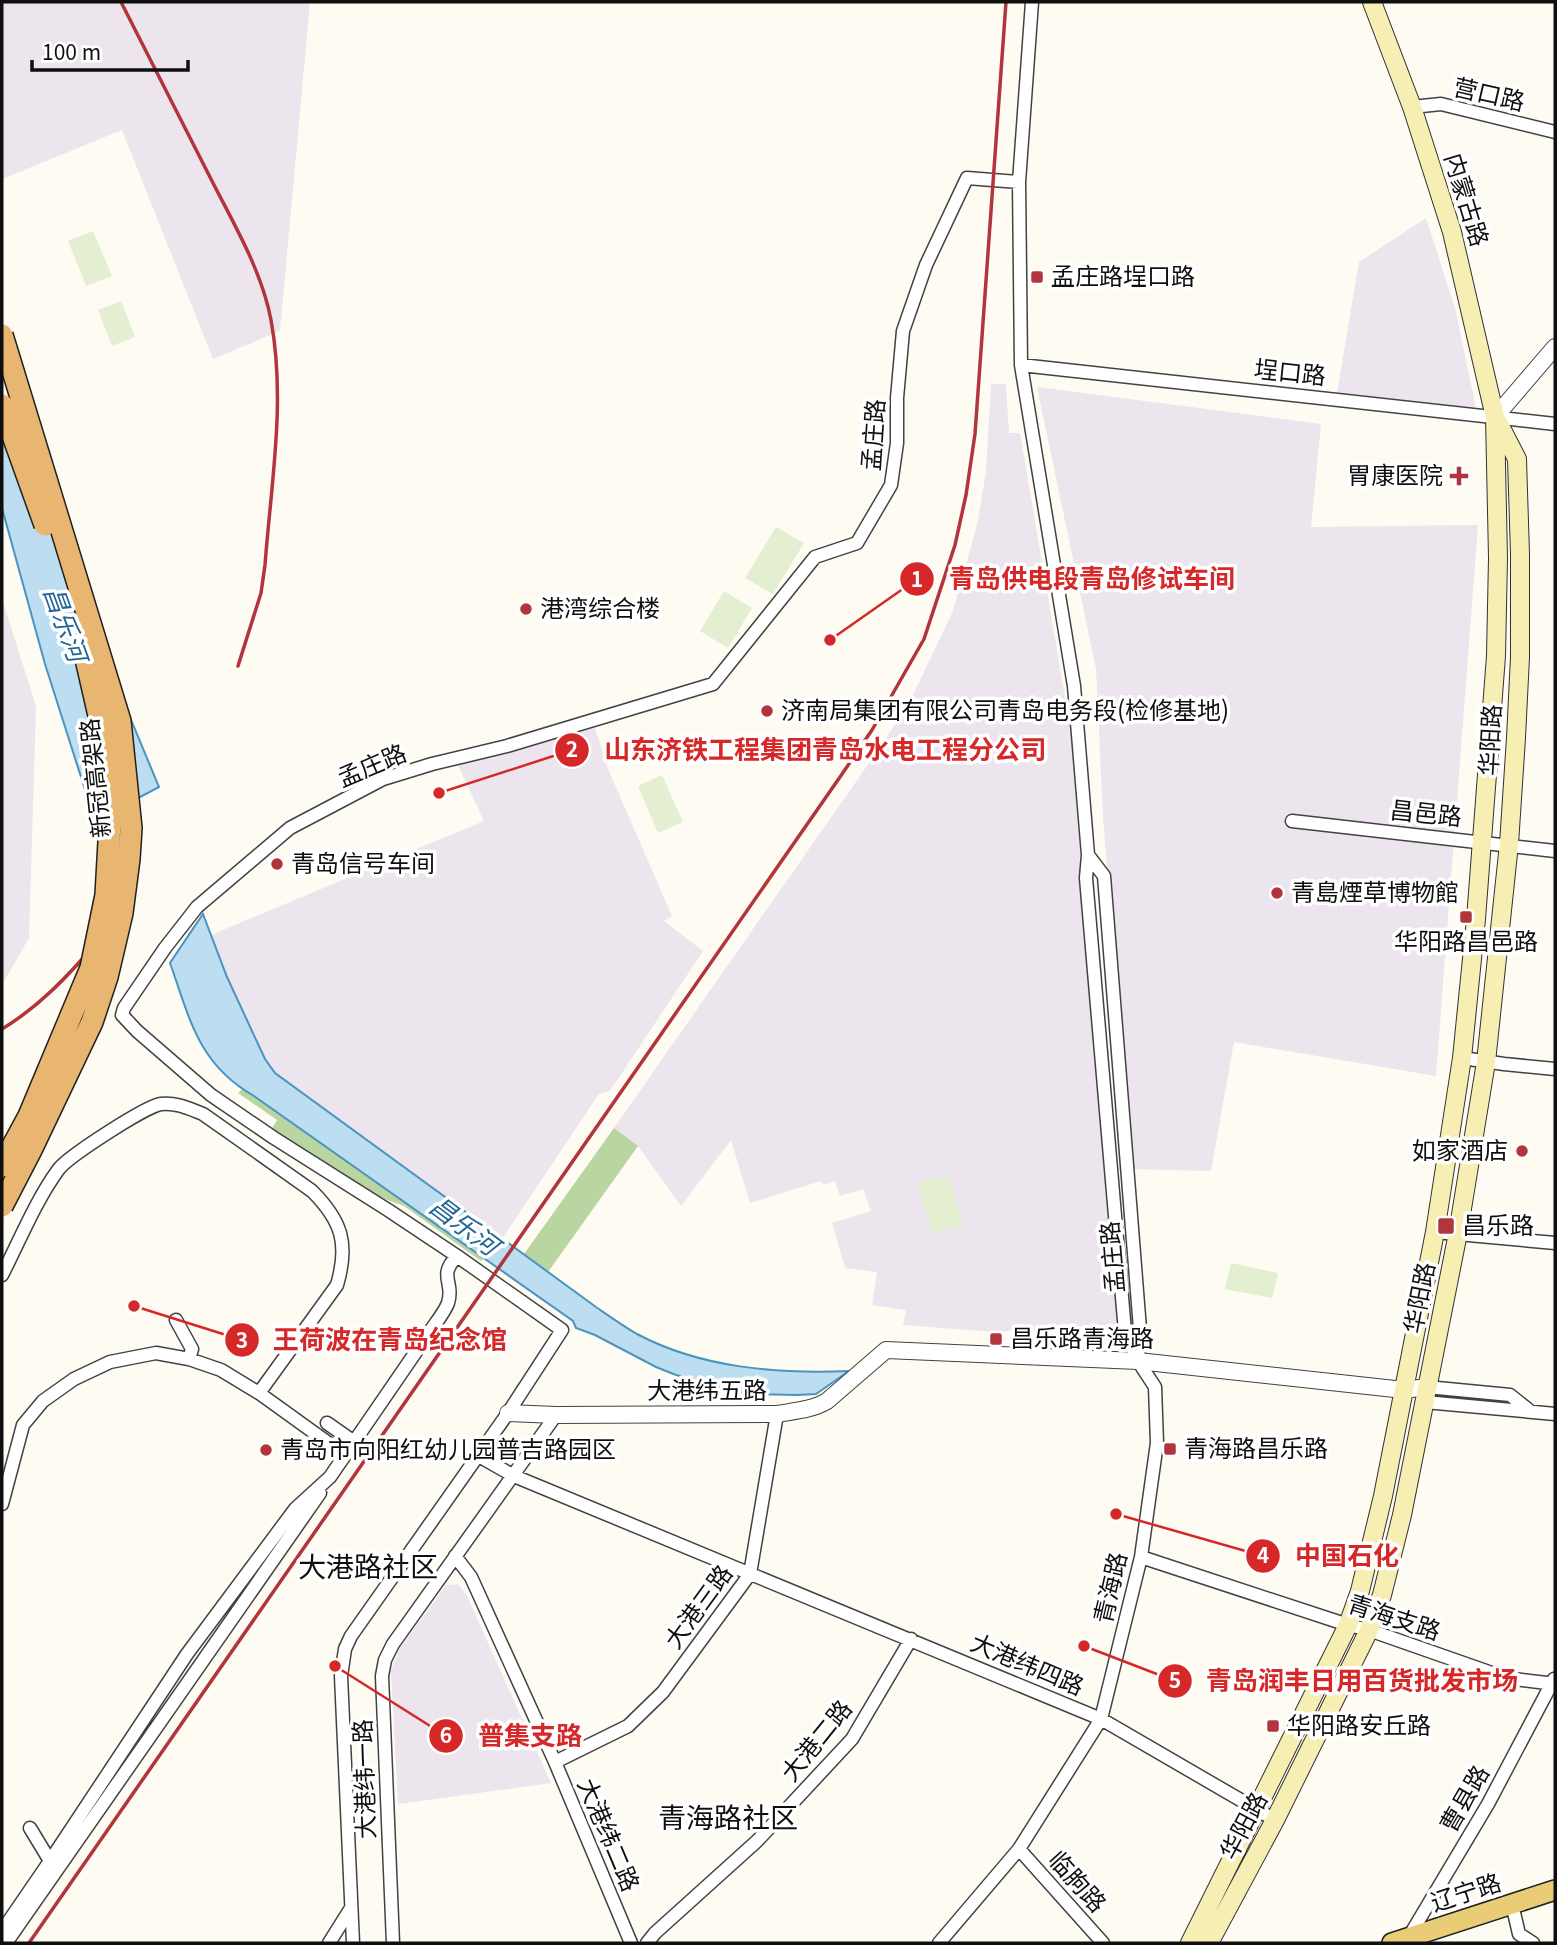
<svg xmlns="http://www.w3.org/2000/svg" width="1557" height="1945" font-family="Georgia,'Noto Sans SC',serif">
	<style>
		.industrial { fill: #ece5ed }
		.forest { fill: #b9d5a0 }
		.pitch { fill: #e4eed0 }
		.water { fill: #bcdef0; stroke: #4a94c0; stroke-width: 2 }
		.lines { fill: none; stroke-linecap: round; stroke-linejoin: round }
		.minor-casing { stroke: #424242; stroke-width: 15 }
		.tertiary-casing { stroke: #424242; stroke-width: 18 }
		.secondary-casing { stroke: #313131; stroke-width: 20 }
		.primary-casing { stroke: #202020; stroke-width: 22 }
		.minor { stroke: #fff; stroke-width: 12 }
		.tertiary { stroke: #fff; stroke-width: 16 }
		.secondary { stroke: #f7eeb4; stroke-width: 18 }
		.primary { stroke: #ebcc76; stroke-width: 19 }
		.rail { stroke: #b2343d; stroke-width: 3.5 }
		.trunk-bridge-casing { stroke: #202020; stroke-width: 24; stroke-linecap: butt }
		.trunk-bridge { stroke: #e8b670; stroke-width: 21 }
		.poi-dot { fill: #b2343d; stroke: #fff; stroke-width: 2.5 }
		.labels { text-anchor: middle; stroke-width: 7; stroke-linejoin: round; paint-order: stroke }
		.street-label { font-size: 24px; fill: #0f0f0f; stroke: #fff }
		.poi-label { font-size: 24px; fill: #0f0f0f; stroke: #fff; text-anchor: start }
		.water-label { font-size: 26px; font-style: italic; fill: #246695; stroke: #fff }
		.quarter-label { font-size: 28px; fill: #0f0f0f; stroke: #fff }
		.leader { fill: none; stroke: #d62828; stroke-width: 2.5 }
		.callout-dot { fill: #d62828; stroke: #fff; stroke-width: 2.5 }
		.mark-label { font-size: 21px; text-anchor: middle; font-weight: bold; fill: #fff }
		.callout-label { font-size: 26px; text-anchor: middle; font-weight: bold; fill: #d62828; stroke: #fff; stroke-width: 7; stroke-linejoin: round; paint-order: stroke }
	</style>
	<rect width="100%" height="100%" fill="#fefbf3"/>
	<path class="industrial" d="M 2,2 L 310,2 L 280,331 L 213,359 L 122,130 L 2,179 Z
		M 1426,218 L 1455,308 L 1476,408 L 1337,393 L 1359,262 Z
		M 991,384 L 1006,384 L 1009,433 L 1020,433 L 1071,732 L 1103,1163 L 1121,1338 L 1030,1330 L 996,1332 L 903,1325 L 906,1310 L 872,1305 L 877,1272 L 845,1268 L 832,1223 L 871,1211 L 863,1189 L 840,1196 L 835,1181 L 823,1185 L 821,1181 L 750,1203 L 731,1140 L 681,1206 L 638,1146 L 614,1128 L 883,743 L 911,699 L 953,611 L 970,550 L 978,521 L 986,471 Z
		M 1037,387 L 1321,424 L 1311,527 L 1478,525 L 1436,1076 L 1234,1042 L 1211,1171 L 1130,1169 L 1103,816 L 1096,669 Z
		M 2,599 L 36,706 L 29,938 L 2,985 Z
		M 595,728 L 608,769 L 672,916 L 664,921 L 703,951 L 610,1091 L 599,1094 L 502,1239 L 275,1073 L 265,1059 L 227,977 L 211,935 L 484,821 L 458,765 Z
		M 458,1584 L 467,1596 L 551,1783 L 398,1804 L 391,1670 L 400,1648 L 446,1585 Z"/>
	<path class="forest" d="M 242,1089 L 254,1096 L 484,1258 L 481,1261 L 404,1206 L 382,1198 L 294,1145 L 271,1130 L 277,1120 L 238,1093 Z
		M 614,1128 L 638,1146 L 548,1272 L 524,1254 Z"/>
	<path class="pitch" d="M 93,231 L 112,276 L 86,286 L 68,241 Z
		M 121,301 L 135,337 L 112,346 L 98,310 Z
		M 776,527 L 804,543 L 773,594 L 745,578 Z
		M 724,591 L 752,608 L 728,648 L 700,631 Z
		M 662,775 L 683,822 L 658,833 L 638,786 Z
		M 949,1175 L 963,1225 L 932,1233 L 918,1183 Z
		M 1231,1263 L 1278,1273 L 1272,1298 L 1225,1289 Z"/>
	<path class="water" d="M 2,398 L 50,525 L 159,787 L 95,821 L 45,664 L 2,508 Z
		M 203,914 L 227,977 L 265,1059 L 275,1073 L 596,1307 C 609,1316 623,1326 637,1334 C 701,1368 777,1374 849,1371 L 816,1394 L 797,1395 L 748,1394 L 676,1375 L 656,1367 L 595,1335 L 576,1328 L 573,1321 L 254,1096 C 198,1064 190,1019 170,963 Z"/>
	<g class="lines">
		<defs>
			<path id="minor" d="M 1412,107 L 1441,104 L 1555,132
				M 1021,365 L 1555,424
				M 1292,821 L 1555,851
				M 1088,855 L 1104,876 L 1140,1329 L 1138,1359
				M 1462,1058 L 1504,1064 L 1555,1069
				M 1435,1232 L 1555,1243
				M 2,1275 C 20,1240 35,1202 58,1170 C 67,1157 146,1106 161,1104 C 176,1102 190,1109 203,1114 L 312,1191 C 342,1221 349,1244 337,1285 L 259,1393
				M 176,1320 L 192,1349 L 189,1359
				M 1427,1387 L 1510,1395 L 1530,1411
				M 1425,1402 L 1555,1414
				M 327,1423 L 354,1442
				M 477,1455 L 514,1476 L 1101,1719 L 1275,1820
				M 2,1504 L 23,1425 L 43,1401 L 74,1379 L 110,1362 L 156,1353 L 189,1359 L 221,1370 L 259,1393 L 345,1455
				M 455,1556 L 471,1577 L 555,1762 L 631,1943
				M 1141,1557 L 1348,1625 L 1369,1630 L 1506,1678 L 1555,1684
				M 555,1762 L 628,1726 L 663,1692 L 750,1574 L 777,1414
				M 1019,1849 L 1103,1943
				M 50,1861 L 187,1654 L 295,1509 L 330,1477 L 433,1327 C 438,1320 445,1311 448,1303 C 455,1282 437,1277 457,1256
				M 1512,1904 L 1519,1934 L 1533,1943
				M 2,1931 L 50,1861 L 30,1828
				M 1407,1940 L 1488,1804 L 1554,1679
				M 6,1943 L 320,1493
				M 329,1943 L 351,1908
				M 353,1943 L 341,1676 L 345,1649 L 351,1636 L 508,1413 L 562,1330 L 457,1256 L 388,1210 L 274,1138 L 211,1095 L 137,1031 L 122,1015 L 124,1008 L 165,948 L 197,907 L 290,828 L 383,779 L 432,764 L 507,746 L 713,684 L 815,557 L 857,543 L 891,485 L 897,443 L 897,398 L 903,331 L 926,265 L 967,178 L 1019,182
				M 393,1943 L 382,1676 L 385,1660 L 393,1644 L 556,1415
				M 647,1943 L 655,1933 L 757,1841 L 852,1739 L 911,1639
				M 939,1943 L 1019,1849 L 1101,1719 L 1141,1557 L 1157,1443 L 1155,1387 L 1138,1361 L 1125,1332 L 1086,878 L 1088,855 L 1074,686 L 1021,365 L 1019,182 L 1032,2"/>
			<path id="tertiary" d="M 1495,417 L 1555,347
				M 508,1413 L 556,1415 L 777,1414 C 794,1411 812,1410 827,1401 L 886,1350 L 1138,1361 L 1404,1390 L 1427,1387"/>
			<path id="secondary" d="M 1190,1943 L 1348,1625 L 1360,1591 L 1383,1496 L 1435,1232 L 1462,1058 L 1476,919 L 1496,656 L 1498,558 L 1495,417 L 1452,232 L 1412,107 L 1372,2
				M 1209,1943 L 1275,1820 L 1369,1630 L 1382,1595 L 1402,1515 L 1458,1233 L 1486,1062 L 1509,844 L 1516,738 L 1520,657 L 1520,554 L 1517,459 L 1498,422"/>
			<path id="primary" d="M 1392,1943 L 1555,1890"/>
		</defs>
		<use href="#minor" class="minor-casing"/>
		<use href="#tertiary" class="tertiary-casing"/>
		<use href="#secondary" class="secondary-casing"/>
		<use href="#primary" class="primary-casing"/>
		<use href="#minor" class="minor"/>
		<use href="#tertiary" class="tertiary"/>
		<use href="#secondary" class="secondary"/>
		<use href="#primary" class="primary"/>
		<path class="rail" d="M 121,2 C 151,62 182,122 213,183 C 235,226 262,272 271,320 C 286,401 271,484 265,565 L 261,593 L 238,666
			M 2,1029 C 40,1006 69,975 98,941
			M 29,1943 L 840,777 L 872,730 L 924,639 L 955,545 L 966,495 L 975,434 L 1006,2"/>
		<defs>
			<path id="trunk-bridge" d="M 2,335 L 120,721 L 131,828 L 129,859 L 122,913 L 107,977 L 92,1022 L 31,1150 L 2,1206
				M 2,405 L 45,525
				M 2,1166 L 29,1116 L 91,968 L 106,895 L 110,824 L 106,746 L 83,646"/>
		</defs>
		<use href="#trunk-bridge" class="trunk-bridge-casing"/>
		<use href="#trunk-bridge" class="trunk-bridge"/>
	</g>
	<g class="poi-dot">
		<rect x="1030" y="270" width="14" height="14" rx="3.5"/>
		<path d="M1455.5 465.5h7v7h7v7h-7v7h-7v-7h-7v-7h7z"/>
		<circle cx="526" cy="609" r="7"/>
		<circle cx="767" cy="711" r="7"/>
		<circle cx="277" cy="864" r="7"/>
		<circle cx="1277" cy="893" r="7"/>
		<rect x="1459" y="910" width="14" height="14" rx="3.5"/>
		<circle cx="1522" cy="1151" r="7"/>
		<rect x="1437" y="1217" width="18" height="18" rx="3.5"/>
		<rect x="989" y="1332" width="14" height="14" rx="3.5"/>
		<rect x="1163" y="1442" width="14" height="14" rx="3.5"/>
		<circle cx="266" cy="1450" r="7"/>
		<rect x="1266" y="1719" width="14" height="14" rx="3.5"/>
	</g>
	<g class="labels">
		<g class="street-label">
			<text transform="translate(1489 95) rotate(13)" y="8">营口路</text>
			<text transform="translate(1466 200) rotate(73)" y="8">内蒙古路</text>
			<text transform="translate(1290 373) rotate(6)" y="8">埕口路</text>
			<text transform="translate(874 435) rotate(-86)" y="8">孟庄路</text>
			<text transform="translate(1491 740) rotate(-87)" y="8">华阳路</text>
			<text transform="translate(372 766) rotate(-23)" y="8">孟庄路</text>
			<text transform="translate(96 778) rotate(-96)" y="8">新冠高架路</text>
			<text transform="translate(1426 814) rotate(6)" y="8">昌邑路</text>
			<text transform="translate(1113 1257) rotate(-95)" y="8">孟庄路</text>
			<text transform="translate(1420 1298) rotate(-79)" y="8">华阳路</text>
			<text x="707" y="1399">大港纬五路</text>
			<text transform="translate(1111 1588) rotate(-77)" y="8">青海路</text>
			<text transform="translate(699 1607) rotate(-54)" y="8">大港三路</text>
			<text transform="translate(1394 1618) rotate(18)" y="8">青海支路</text>
			<text transform="translate(1027 1665) rotate(23)" y="8">大港纬四路</text>
			<text transform="translate(817 1741) rotate(-51)" y="8">大港二路</text>
			<text transform="translate(365 1779) rotate(-92)" y="8">大港纬一路</text>
			<text transform="translate(1465 1799) rotate(-60)" y="8">曹县路</text>
			<text transform="translate(1244 1826) rotate(-62)" y="8">华阳路</text>
			<text transform="translate(608 1835) rotate(67)" y="8">大港纬二路</text>
			<text transform="translate(1077 1882) rotate(48)" y="8">临朐路</text>
			<text transform="translate(1466 1893) rotate(-18)" y="8">辽宁路</text>
		</g>
		<g class="poi-label">
			<text x="1051" y="285">孟庄路埕口路</text>
			<text x="1443" y="484" text-anchor="end">胃康医院</text>
			<text x="540" y="617">港湾综合楼</text>
			<text x="781" y="719">济南局集团有限公司青岛电务段(检修基地)</text>
			<text x="291" y="872">青岛信号车间</text>
			<text x="1291" y="901">青島煙草博物館</text>
			<text x="1466" y="950" text-anchor="middle">华阳路昌邑路</text>
			<text x="1508" y="1159" text-anchor="end">如家酒店</text>
			<text x="1462" y="1234">昌乐路</text>
			<text x="1010" y="1347">昌乐路青海路</text>
			<text x="1184" y="1457">青海路昌乐路</text>
			<text x="280" y="1458">青岛市向阳红幼儿园普吉路园区</text>
			<text x="1287" y="1734">华阳路安丘路</text>
		</g>
		<g class="water-label">
			<text transform="translate(65 624) rotate(70)" y="9">昌乐河</text>
			<text transform="translate(464 1226) rotate(37)" y="9">昌乐河</text>
		</g>
		<g class="quarter-label">
			<text x="368" y="1577">大港路社区</text>
			<text x="728" y="1828">青海路社区</text>
		</g>
	</g>
	<path class="leader" d="M830 640L917 579M439 793L572 750M134 1306L242 1340M1116 1514L1263 1556M1084 1646L1175 1681M335 1666L446 1736"/>
	<g class="callout-dot">
		<circle cx="830" cy="640" r="7"/>
		<circle cx="439" cy="793" r="7"/>
		<circle cx="134" cy="1306" r="7"/>
		<circle cx="1116" cy="1514" r="7"/>
		<circle cx="1084" cy="1646" r="7"/>
		<circle cx="335" cy="1666" r="7"/>
		<circle cx="917" cy="579" r="18"/>
		<circle cx="572" cy="750" r="18"/>
		<circle cx="242" cy="1340" r="18"/>
		<circle cx="1263" cy="1556" r="18"/>
		<circle cx="1175" cy="1681" r="18"/>
		<circle cx="446" cy="1736" r="18"/>
	</g>
	<g class="mark-label">
		<text x="917" y="587">1</text>
		<text x="572" y="757">2</text>
		<text x="242" y="1348">3</text>
		<text x="1263" y="1563">4</text>
		<text x="1175" y="1688">5</text>
		<text x="446" y="1743">6</text>
	</g>
	<g class="callout-label">
		<text x="1092" y="588">青岛供电段青岛修试车间</text>
		<text x="825" y="759">山东济铁工程集团青岛水电工程分公司</text>
		<text x="390" y="1349">王荷波在青岛纪念馆</text>
		<text x="1347" y="1565">中国石化</text>
		<text x="1362" y="1690">青岛润丰日用百货批发市场</text>
		<text x="530" y="1745">普集支路</text>
	</g>
	<rect width="1557" height="1945" fill="none" stroke="#0f0f0f" stroke-width="7"/>
	<path d="M32 60v10h156v-10" fill="none" stroke="#0f0f0f" stroke-width="3.5"/>
	<text x="42" y="60" font-size="21" fill="#0f0f0f" stroke="#ffffff" stroke-width="5" paint-order="stroke">100 m</text>
</svg>
